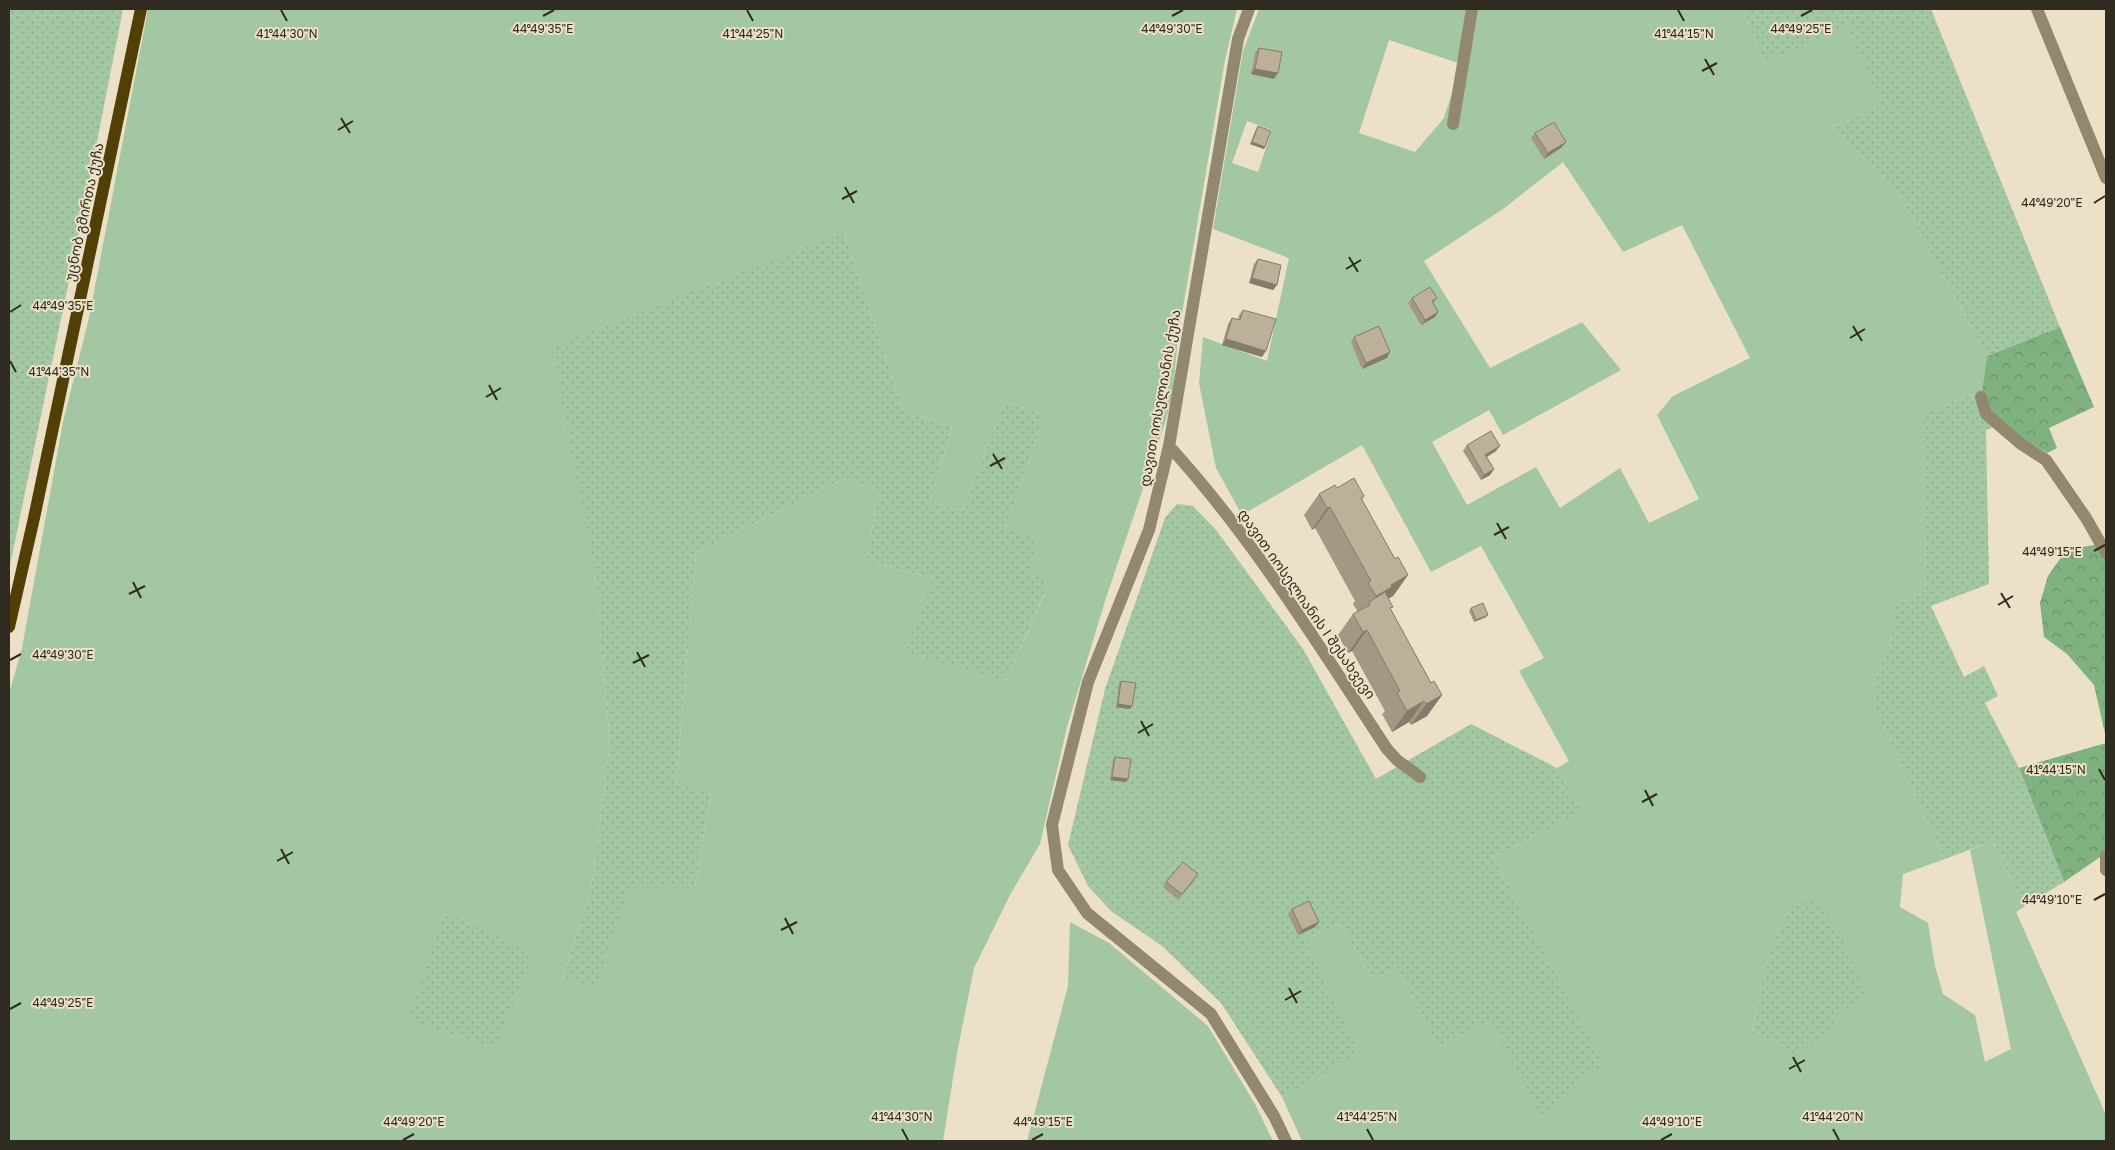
<svg xmlns="http://www.w3.org/2000/svg" width="2115" height="1150" font-family="'Golos Text','Noto Sans Georgian',sans-serif">
	<style>
		.grass { fill: #a2c7a2; fill-rule: evenodd }
		.forest { fill: url(#forest-crowns) }
		.park { fill: url(#park-dots) }
		.lines { fill: none; stroke-linecap: round; stroke-linejoin: round }
		.minor { stroke: #91886e; stroke-width: 12 }
		.major { stroke: #514006; stroke-width: 12 }
		.wall { fill: #a29883 }
		.shaded-wall { fill: #847c6a }
		.building { fill: #bcb198; stroke: #847c6a }
		.ticks { fill: none; stroke: #302b21; stroke-width: 2 }
		.labels { text-anchor: middle; stroke-width: 4; stroke-linejoin: round; paint-order: stroke }
		.street-label { font-size: 14px; fill: #302b21; stroke: #ece0c6 }
		.ticks-label { font-size: 12px; text-anchor: middle; fill: #302b21; stroke: #ece0c6; stroke-width: 4; stroke-linejoin: round; paint-order: stroke }
	</style>
	<defs>
		<pattern id="forest-crowns" width="20" height="18" patternUnits="userSpaceOnUse" patternTransform="scale(1.25)"><rect width="20" height="18" fill="#80b181"/><path d="M2 6a3 3 0 1 1 6 0M12 15a3 3 0 1 1 6 0" fill="none" stroke="#699069"/></pattern>
		<pattern id="park-dots" width="8" height="8" patternUnits="userSpaceOnUse" patternTransform="scale(1.25)"><rect width="8" height="8" fill="#a2c7a2"/><path d="M2 2h.1M6 6h.1" fill="none" stroke="#8cab8b" stroke-width="1.8" stroke-linecap="round"/></pattern>
	</defs>
	<rect width="100%" height="100%" fill="#ece0c6"/>
	<path class="grass" d="M 148,9 L 1237,9 L 1225,60 L 1178,337 L 1173,391 L 1166,420 L 1105,601 L 1067,727 L 1040,844 L 1011,893 L 974,968 L 957,1053 L 943,1141 L 9,1141 L 9,694 L 22,648 L 63,422 L 89,318 ZM 844,232 L 903,411 L 952,427 L 930,502 L 962,511 L 1005,401 L 1045,416 L 1005,529 L 1029,574 L 1050,582 L 1006,680 L 934,579 L 866,561 L 879,492 L 845,478 L 696,553 L 676,784 L 711,793 L 695,887 L 629,887 L 563,978 L 591,889 L 610,744 L 595,573 Z
		M 1259,9 L 1743,9 L 1764,63 L 1847,26 L 1883,105 L 1832,128 L 1894,186 L 1987,356 L 1982,391 L 1924,414 L 1926,591 L 1895,605 L 1890,643 L 1876,677 L 1876,711 L 1945,859 L 1903,874 L 1900,907 L 1928,923 L 1935,966 L 1943,994 L 1975,1015 L 1985,1062 L 2011,1049 L 1970,850 L 1992,841 L 2025,906 L 2016,912 L 2106,1115 L 2106,1141 L 1302,1141 L 1282,1097 L 1358,1053 L 1304,939 L 1340,924 L 1374,980 L 1396,967 L 1438,1047 L 1490,1018 L 1541,1115 L 1602,1064 L 1493,857 L 1514,848 L 1580,811 L 1557,768 L 1569,761 L 1519,671 L 1544,658 L 1481,546 L 1431,572 L 1362,445 L 1242,515 L 1216,468 L 1199,383 L 1203,337 L 1267,361 L 1289,258 L 1213,229 L 1243,51 ZM 1389,40 L 1461,64 L 1444,118 L 1415,152 L 1359,133 ZM 1247,121 L 1272,130 L 1258,172 L 1232,163 ZM 1563,162 L 1623,252 L 1682,225 L 1750,358 L 1673,396 L 1657,415 L 1699,499 L 1649,523 L 1620,468 L 1560,508 L 1536,467 L 1467,505 L 1432,442 L 1489,410 L 1503,435 L 1621,370 L 1582,322 L 1490,368 L 1424,261 L 1503,209 ZM 1787,911 L 1796,1055 L 1777,1041 L 1752,1032 L 1766,966 Z
		M 1070,922 L 1109,943 L 1208,1026 L 1255,1104 L 1273,1141 L 1027,1141 L 1068,986 Z"/>
	<path class="forest" d="M 2060,327 L 2094,407 L 2049,428 L 2057,448 L 2047,453 L 2010,431 L 1995,418 L 1982,391 L 1987,356 Z
		M 2106,543 L 2106,738 L 2094,685 L 2067,654 L 2044,637 L 2040,603 L 2048,576 L 2062,556 L 2082,547 Z
		M 2106,743 L 2106,853 L 2064,882 L 2019,768 Z"/>
	<path class="park" d="M 9,9 L 123,9 L 82,218 L 9,570 Z
		M 1743,9 L 1931,9 L 2060,327 L 1987,356 L 1894,186 L 1832,128 L 1882,105 L 1847,27 L 1764,63 Z
		M 844,232 L 903,411 L 952,427 L 930,502 L 962,511 L 1005,401 L 1045,416 L 1005,529 L 1038,540 L 1029,574 L 1050,581 L 1006,680 L 905,652 L 934,579 L 866,561 L 879,492 L 845,478 L 696,553 L 676,783 L 711,792 L 695,887 L 629,887 L 596,986 L 563,978 L 591,889 L 610,744 L 595,573 L 552,347 Z
		M 1982,391 L 1995,418 L 2002,424 L 1986,430 L 1989,584 L 1931,606 L 1964,677 L 1984,666 L 1998,696 L 1985,703 L 2019,768 L 2064,882 L 2025,906 L 1992,841 L 1945,859 L 1876,711 L 1876,677 L 1890,643 L 1895,605 L 1926,591 L 1923,414 Z
		M 1177,504 L 1193,506 L 1216,530 L 1303,649 L 1376,779 L 1471,724 L 1557,768 L 1581,811 L 1514,848 L 1493,857 L 1603,1064 L 1541,1116 L 1490,1019 L 1438,1047 L 1396,967 L 1374,980 L 1340,924 L 1304,939 L 1359,1053 L 1282,1097 L 1221,1003 L 1162,946 L 1111,911 L 1088,886 L 1068,845 L 1105,689 L 1165,518 Z
		M 1810,898 C 1842,927 1851,959 1866,997 L 1835,1014 L 1837,1023 L 1796,1056 L 1777,1041 L 1752,1033 L 1766,965 L 1787,911 Z
		M 445,911 L 533,954 L 495,1048 L 408,1019 Z"/>
	<g class="lines">
		<path class="minor" d="M 1249,9 L 1238,39 L 1169,446 L 1149,530 L 1088,682 L 1052,825 L 1058,870 L 1087,913 L 1211,1014 L 1274,1116 L 1286,1141
			M 2037,9 L 2106,178
			M 1453,124 L 1472,9
			M 1981,397 L 1986,414 L 2021,444 L 2046,460 L 2086,518 L 2106,553
			M 1169,446 C 1253,538 1319,646 1387,749 L 1397,760 L 1420,777
			M 2106,856 L 2106,870"/>
		<path class="major" d="M 9,627 L 34,518 L 141,9"/>
	</g>
	<path class="wall" d="M 1259,48 L 1274,79 L 1251,74 L 1255,53 Z
		M 1258,126 L 1265,147 L 1264,149 L 1250,144 L 1256,129 Z
		M 1535,133 L 1562,147 L 1544,159 L 1531,138 Z
		M 1258,259 L 1277,285 L 1273,290 L 1249,283 L 1254,264 Z
		M 1412,298 L 1437,298 L 1433,303 L 1438,312 L 1435,317 L 1421,325 L 1408,303 Z
		M 1243,310 L 1262,357 L 1222,345 L 1228,324 L 1232,318 L 1238,320 L 1239,315 Z
		M 1354,337 L 1387,358 L 1362,369 L 1351,342 Z
		M 1467,445 L 1496,451 L 1487,457 L 1494,469 L 1490,475 L 1481,480 L 1463,451 Z
		M 1337,488 L 1364,496 L 1362,500 L 1395,559 L 1408,575 L 1393,596 L 1388,599 L 1391,610 L 1431,683 L 1442,695 L 1427,716 L 1411,725 L 1409,722 L 1392,732 L 1382,714 L 1385,711 L 1352,651 L 1348,653 L 1338,635 L 1353,614 L 1358,612 L 1353,604 L 1355,601 L 1315,528 L 1312,530 L 1304,515 L 1319,494 Z
		M 1471,608 L 1486,617 L 1474,622 L 1469,611 Z
		M 1121,681 L 1132,706 L 1130,709 L 1116,707 L 1119,683 Z
		M 1115,757 L 1128,779 L 1126,782 L 1110,780 L 1113,760 Z
		M 1195,880 L 1178,900 L 1163,887 L 1166,882 Z
		M 1292,909 L 1319,922 L 1315,927 L 1298,935 L 1288,914 Z"/>
	<path class="shaded-wall" d="M 1255,69 L 1278,73 L 1274,79 L 1251,74 Z
		M 1252,142 L 1265,147 L 1264,149 L 1250,144 Z
		M 1566,142 L 1562,147 L 1544,159 L 1548,153 Z
		M 1252,278 L 1277,285 L 1273,290 L 1249,283 Z
		M 1438,312 L 1435,317 L 1421,325 L 1425,320 Z
		M 1226,339 L 1266,351 L 1262,357 L 1222,345 Z
		M 1390,352 L 1387,358 L 1362,369 L 1366,363 Z
		M 1500,446 L 1496,451 L 1481,460 L 1485,455 Z
		M 1494,469 L 1490,475 L 1481,480 L 1484,475 Z
		M 1330,507 L 1315,528 L 1312,530 L 1327,508 Z
		M 1408,575 L 1393,596 L 1381,603 L 1370,604 L 1376,596 L 1391,585 Z
		M 1488,615 L 1486,617 L 1474,622 L 1476,620 Z
		M 1367,630 L 1352,651 L 1348,653 L 1363,632 Z
		M 1442,695 L 1427,716 L 1411,725 L 1426,704 Z
		M 1424,701 L 1409,722 L 1392,732 L 1407,711 Z
		M 1118,704 L 1132,706 L 1130,709 L 1116,707 Z
		M 1112,777 L 1128,779 L 1126,782 L 1110,780 Z
		M 1319,922 L 1315,927 L 1298,935 L 1302,930 Z"/>
	<path class="building" d="M 1259,48 L 1282,52 L 1278,73 L 1255,69 Z
		M 1554,122 L 1566,142 L 1548,153 L 1535,133 Z
		M 1258,126 L 1271,131 L 1265,147 L 1252,142 Z
		M 1258,259 L 1281,265 L 1277,285 L 1252,278 Z
		M 1430,287 L 1437,298 L 1432,301 L 1438,312 L 1425,320 L 1412,298 Z
		M 1243,310 L 1276,319 L 1266,351 L 1226,339 L 1232,318 L 1240,320 Z
		M 1379,326 L 1390,352 L 1366,363 L 1354,337 Z
		M 1491,431 L 1500,446 L 1485,455 L 1494,469 L 1484,475 L 1467,445 Z
		M 1354,478 L 1364,496 L 1361,498 L 1395,559 L 1398,557 L 1408,575 L 1391,585 L 1392,587 L 1376,596 L 1368,583 L 1371,581 L 1330,507 L 1327,508 L 1319,494 L 1335,485 L 1337,488 Z
		M 1385,592 L 1393,607 L 1390,608 L 1431,683 L 1434,681 L 1442,695 L 1426,704 L 1424,701 L 1407,711 L 1397,693 L 1400,691 L 1367,630 L 1363,632 L 1353,614 L 1370,605 L 1369,602 Z
		M 1483,603 L 1488,615 L 1476,620 L 1471,608 Z
		M 1121,681 L 1136,683 L 1132,706 L 1118,704 Z
		M 1115,757 L 1131,759 L 1128,779 L 1112,777 Z
		M 1183,862 L 1198,874 L 1182,894 L 1166,882 Z
		M 1309,901 L 1319,922 L 1302,930 L 1292,909 Z"/>
	<path class="ticks" d="M 281,10 L 287,21M 747,10 L 753,21M 1678,10 L 1684,21M 543,16 L 554,10M 1172,16 L 1183,10M 1801,16 L 1812,10M 1705,59 L 1714,75M 1702,71 L 1717,63M 341,118 L 350,133M 338,130 L 353,121M 845,187 L 854,203M 842,199 L 857,191M 2094,203 L 2105,196M 1349,257 L 1358,272M 1346,269 L 1361,260M 10,312 L 21,305M 1853,326 L 1862,341M 1850,338 L 1865,329M 10,361 L 16,372M 489,385 L 497,400M 486,397 L 501,388M 993,454 L 1002,469M 990,466 L 1005,458M 1497,523 L 1506,539M 1494,535 L 1509,527M 2094,551 L 2105,545M 133,582 L 141,598M 2001,593 L 2010,608M 129,594 L 145,586M 1998,605 L 2013,596M 637,652 L 645,667M 10,660 L 21,654M 633,663 L 649,655M 1141,721 L 1149,736M 1138,733 L 1153,724M 2099,769 L 2105,780M 1645,790 L 1653,806M 1642,802 L 1657,794M 281,849 L 289,864M 277,861 L 293,852M 2094,900 L 2105,894M 785,918 L 793,934M 781,930 L 797,922M 1289,988 L 1297,1003M 1285,1000 L 1301,991M 10,1009 L 21,1003M 1793,1057 L 1801,1072M 1789,1069 L 1805,1060M 902,1129 L 908,1140M 1367,1129 L 1373,1140M 1833,1129 L 1839,1140M 403,1140 L 414,1134M 1032,1140 L 1043,1134M 1661,1140 L 1672,1134"/>
	<g class="labels">
		<g class="street-label">
			<text transform="translate(84 212) rotate(-78)" y="5">უცნობ გმირთა ქუჩა</text>
			<text transform="translate(1160 398) rotate(-80)" y="5">დავით იოსელიანის ქუჩა</text>
			<text transform="translate(1307 604) rotate(55)" y="5">დავით იოსელიანის I შესახვევი</text>
		</g>
	</g>
	<g class="ticks-label">
		<text x="543" y="33">44°49'35"E</text>
		<text x="1172" y="33">44°49'30"E</text>
		<text x="1801" y="33">44°49'25"E</text>
		<text x="753" y="38">41°44'25"N</text>
		<text x="1684" y="38">41°44'15"N</text>
		<text x="287" y="38">41°44'30"N</text>
		<text x="2052" y="207">44°49'20"E</text>
		<text x="63" y="310">44°49'35"E</text>
		<text x="59" y="376">41°44'35"N</text>
		<text x="2052" y="556">44°49'15"E</text>
		<text x="63" y="659">44°49'30"E</text>
		<text x="2056" y="774">41°44'15"N</text>
		<text x="2052" y="904">44°49'10"E</text>
		<text x="63" y="1007">44°49'25"E</text>
		<text x="902" y="1121">41°44'30"N</text>
		<text x="1367" y="1121">41°44'25"N</text>
		<text x="1833" y="1121">41°44'20"N</text>
		<text x="414" y="1126">44°49'20"E</text>
		<text x="1043" y="1126">44°49'15"E</text>
		<text x="1672" y="1126">44°49'10"E</text>
	</g>
	<rect width="2115" height="1150" fill="none" stroke="#302b21" stroke-width="20"/>
</svg>
